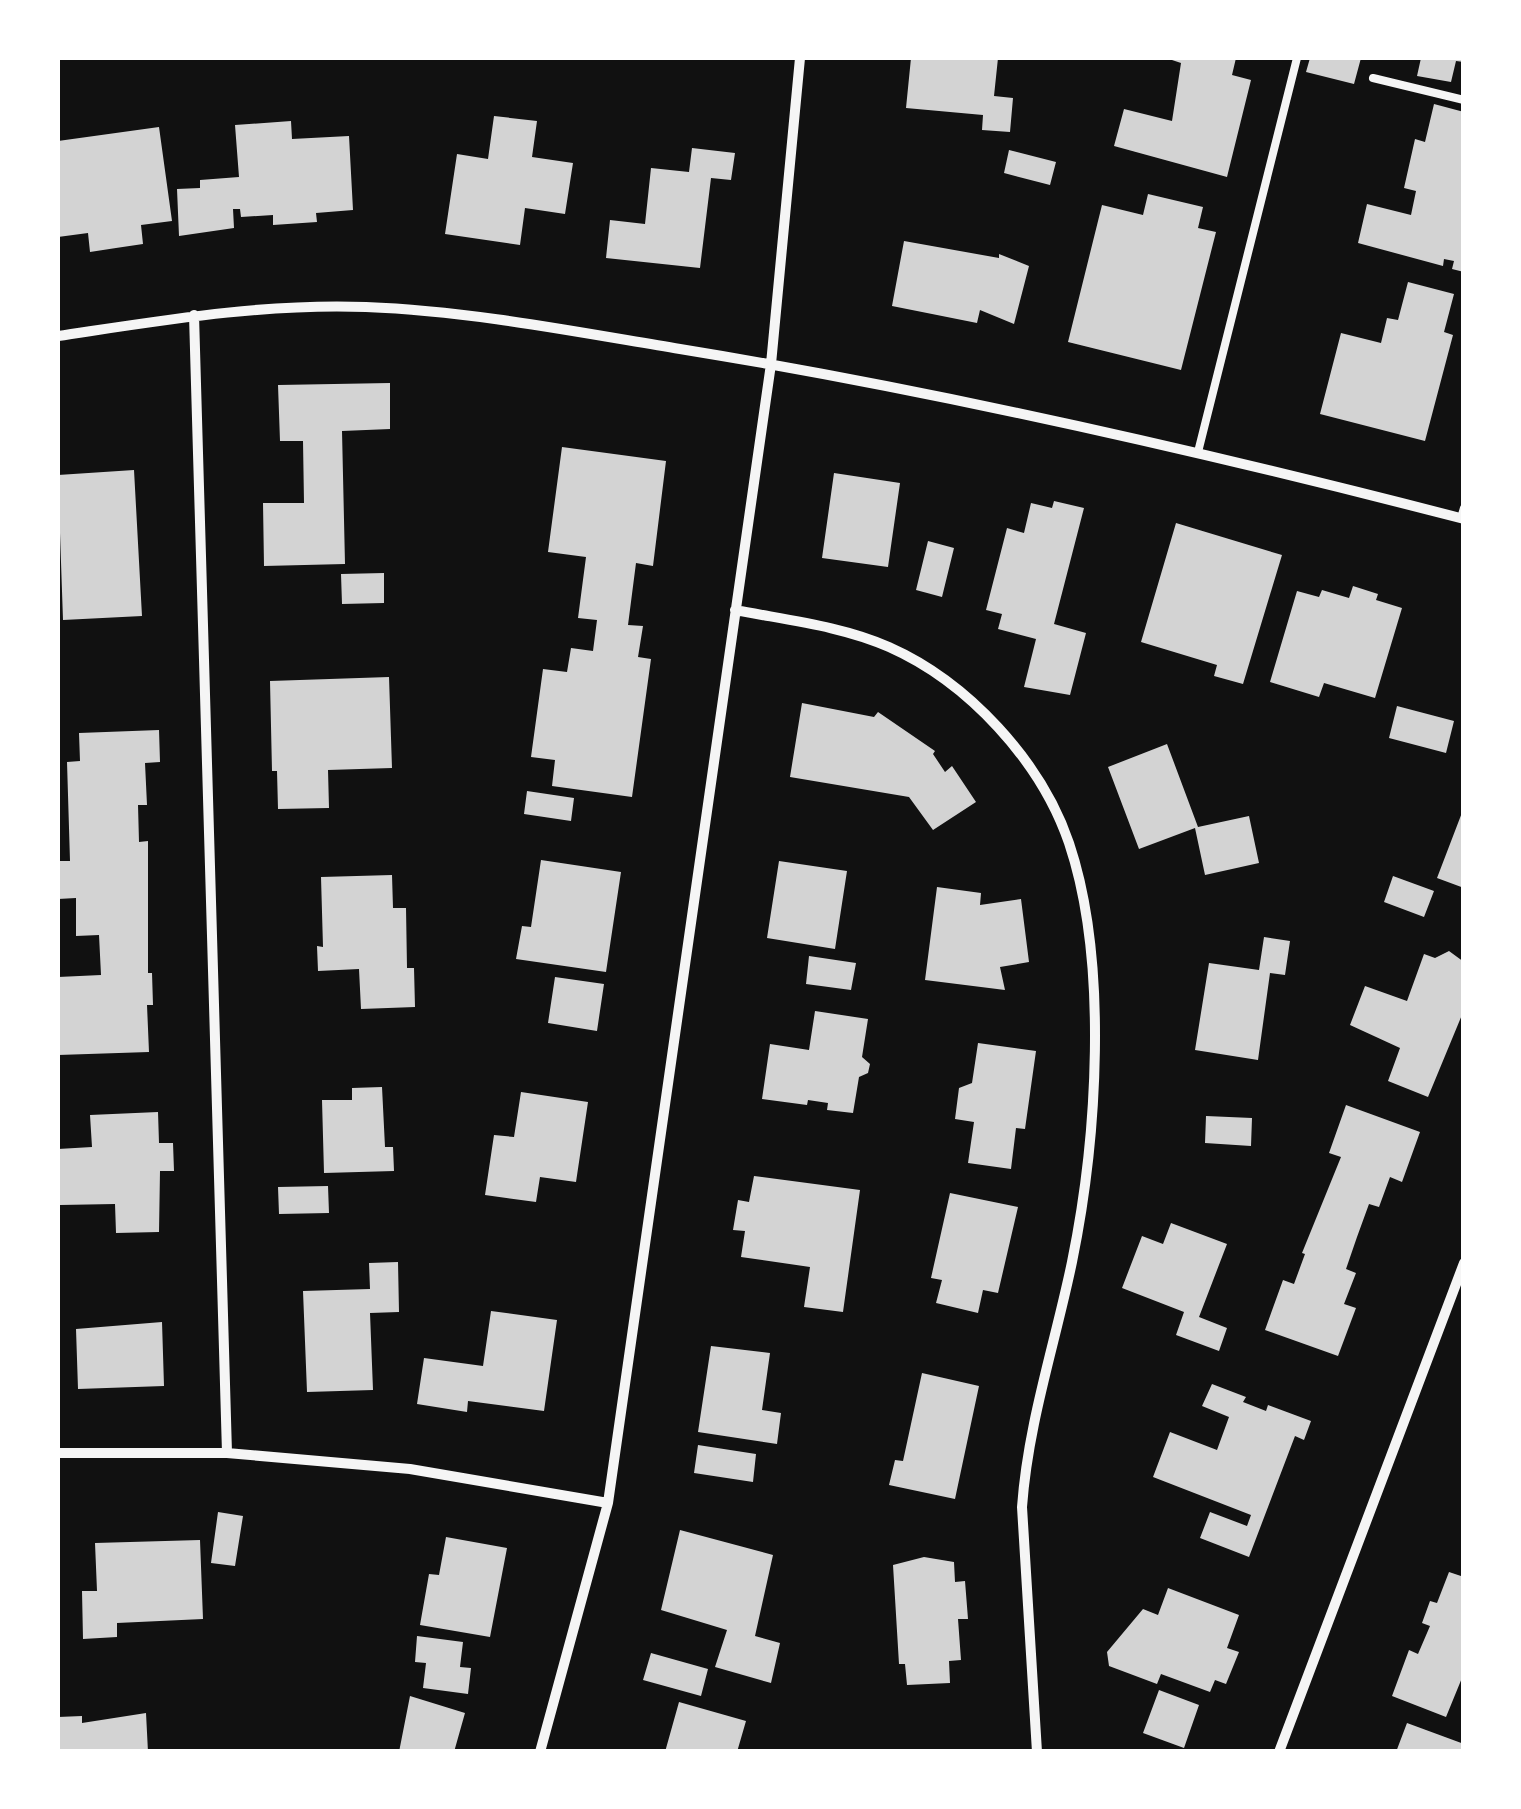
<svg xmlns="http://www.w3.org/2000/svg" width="1521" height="1809" font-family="'Nunito Sans',sans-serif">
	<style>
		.building { fill: #d3d3d3 }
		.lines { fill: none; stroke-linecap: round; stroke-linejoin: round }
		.service { stroke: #f5f5f5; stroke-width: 8 }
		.minor { stroke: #f5f5f5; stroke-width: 10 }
	</style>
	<rect width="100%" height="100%" fill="#111"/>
	<path class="building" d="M 911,58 L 998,58 L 994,96 L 1013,98 L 1010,132 L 982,130 L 983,115 L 906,108 Z
		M 1166,58 L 1236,58 L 1232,75 L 1251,80 L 1227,177 L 1114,146 L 1124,109 L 1172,121 L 1181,63 Z
		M 1310,58 L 1361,58 L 1354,84 L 1306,72 Z
		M 1421,58 L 1464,58 L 1464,62 L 1456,61 L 1451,82 L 1417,76 Z
		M 1434,104 L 1464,112 L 1464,272 L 1452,269 L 1454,261 L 1444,259 L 1443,266 L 1358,243 L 1367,204 L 1411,215 L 1416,191 L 1404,188 L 1415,139 L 1425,142 Z
		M 494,116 L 537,121 L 532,157 L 573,163 L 565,214 L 525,208 L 520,245 L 445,234 L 457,154 L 488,159 Z
		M 291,121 L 292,139 L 349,136 L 353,210 L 316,213 L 317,222 L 273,225 L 273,215 L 241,217 L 240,209 L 233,209 L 234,228 L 179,236 L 177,189 L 200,188 L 200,180 L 239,177 L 235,125 Z
		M 159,127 L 172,221 L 141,225 L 143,244 L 116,248 L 90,252 L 88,233 L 58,237 L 58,141 Z
		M 692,148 L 735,153 L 731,180 L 711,178 L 700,268 L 606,258 L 610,220 L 645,224 L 651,168 L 689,172 Z
		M 1009,150 L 1056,162 L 1050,185 L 1004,173 Z
		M 1148,194 L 1203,207 L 1198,228 L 1216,232 L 1181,370 L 1068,342 L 1102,205 L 1143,215 Z
		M 904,241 L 999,258 L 999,254 L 1029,266 L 1014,324 L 980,310 L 977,323 L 892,306 Z
		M 1408,282 L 1454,294 L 1444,332 L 1453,335 L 1425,441 L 1320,414 L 1341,333 L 1381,343 L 1387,318 L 1398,320 Z
		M 390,383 L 390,429 L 342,431 L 345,564 L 264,566 L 263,503 L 304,503 L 303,441 L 280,441 L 278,385 Z
		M 562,447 L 666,461 L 653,566 L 636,563 L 628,625 L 643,626 L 638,657 L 651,659 L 632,797 L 552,786 L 555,760 L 531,757 L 543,669 L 567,672 L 571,648 L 593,651 L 597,620 L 578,618 L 586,557 L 548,552 Z
		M 134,470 L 142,616 L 63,620 L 58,475 Z
		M 834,473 L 900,483 L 888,567 L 822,558 Z
		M 1054,501 L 1084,508 L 1054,624 L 1086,633 L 1070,695 L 1024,687 L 1036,639 L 998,629 L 1002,614 L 986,610 L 1007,528 L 1024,533 L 1031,503 L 1052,508 Z
		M 1176,523 L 1282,555 L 1243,684 L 1214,676 L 1217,665 L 1141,642 Z
		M 928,541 L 954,548 L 942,597 L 916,590 Z
		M 384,573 L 384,603 L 342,604 L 341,574 Z
		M 1353,586 L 1378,594 L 1376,600 L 1402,608 L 1375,698 L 1324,683 L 1319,697 L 1270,682 L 1297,591 L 1319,597 L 1322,590 L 1349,598 Z
		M 389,677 L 392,768 L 328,770 L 329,808 L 278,809 L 277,771 L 272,771 L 270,681 Z
		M 802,703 L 874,717 L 878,712 L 935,751 L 933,754 L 945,772 L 952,766 L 976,802 L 933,830 L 909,797 L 790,777 Z
		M 1397,706 L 1454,721 L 1446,753 L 1389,738 Z
		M 159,730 L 160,762 L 145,763 L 147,805 L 138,805 L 139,842 L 148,841 L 148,973 L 152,973 L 153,1005 L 147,1005 L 149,1052 L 58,1055 L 58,977 L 101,975 L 99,935 L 76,936 L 76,898 L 58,899 L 58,861 L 70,861 L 67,762 L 80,761 L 79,733 Z
		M 1167,744 L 1198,827 L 1249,816 L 1259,863 L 1205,875 L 1195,828 L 1139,849 L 1108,767 Z
		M 527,791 L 574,798 L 571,821 L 524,814 Z
		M 1463,810 L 1464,810 L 1464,888 L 1437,878 Z
		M 541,860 L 621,872 L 606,972 L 516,959 L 522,926 L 531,927 Z
		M 779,861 L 847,871 L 835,949 L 767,938 Z
		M 392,875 L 393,908 L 406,908 L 407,968 L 414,968 L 415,1007 L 361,1009 L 359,969 L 318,971 L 317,946 L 323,947 L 321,877 Z
		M 1393,876 L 1434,891 L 1424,917 L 1384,902 Z
		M 937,887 L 981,893 L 980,905 L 1021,899 L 1029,962 L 1000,967 L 1005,990 L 925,980 Z
		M 1264,937 L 1290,941 L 1285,975 L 1270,973 L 1258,1060 L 1195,1050 L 1209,963 L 1259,970 Z
		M 1449,951 L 1464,962 L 1464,1010 L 1428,1097 L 1388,1081 L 1400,1048 L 1350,1025 L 1365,986 L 1407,1001 L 1424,954 L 1435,958 Z
		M 809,956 L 856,963 L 851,990 L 806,984 Z
		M 555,977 L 604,984 L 597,1031 L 548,1023 Z
		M 815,1011 L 868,1019 L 862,1057 L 870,1064 L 868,1073 L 859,1077 L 853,1113 L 827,1110 L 828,1103 L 808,1100 L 807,1105 L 762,1099 L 770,1044 L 809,1050 Z
		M 978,1043 L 1036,1051 L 1025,1129 L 1016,1128 L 1011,1169 L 968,1163 L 974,1122 L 955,1119 L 959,1088 L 972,1083 Z
		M 382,1087 L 385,1147 L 393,1147 L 394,1171 L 324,1173 L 322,1100 L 352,1100 L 352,1088 Z
		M 521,1092 L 588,1102 L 576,1182 L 540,1177 L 536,1202 L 485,1195 L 494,1135 L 514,1137 Z
		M 1346,1105 L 1420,1132 L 1402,1182 L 1390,1177 L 1379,1207 L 1369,1204 L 1357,1237 L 1346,1269 L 1356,1273 L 1344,1304 L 1356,1308 L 1338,1356 L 1265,1330 L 1283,1280 L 1294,1284 L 1305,1254 L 1302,1253 L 1341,1157 L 1329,1153 Z
		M 158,1112 L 159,1143 L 173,1143 L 174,1171 L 160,1171 L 159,1232 L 116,1233 L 115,1204 L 60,1205 L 58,1149 L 92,1147 L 90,1115 Z
		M 1206,1116 L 1252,1118 L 1251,1146 L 1205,1143 Z
		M 754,1176 L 860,1190 L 843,1312 L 804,1307 L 810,1267 L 741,1257 L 745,1231 L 733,1230 L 738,1200 L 749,1202 Z
		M 328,1186 L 329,1213 L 279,1214 L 278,1187 Z
		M 950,1193 L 1018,1207 L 998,1293 L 983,1290 L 978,1313 L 936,1303 L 942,1280 L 931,1278 Z
		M 1171,1223 L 1227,1244 L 1199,1317 L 1227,1328 L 1219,1351 L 1176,1335 L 1184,1312 L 1122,1288 L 1142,1236 L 1163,1244 Z
		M 398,1262 L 399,1312 L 370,1313 L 373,1390 L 307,1392 L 303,1291 L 370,1289 L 369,1263 Z
		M 491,1311 L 557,1320 L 544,1411 L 468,1401 L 467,1412 L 417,1404 L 424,1358 L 483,1366 Z
		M 162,1322 L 164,1386 L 78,1389 L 76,1329 Z
		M 711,1346 L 770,1353 L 762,1410 L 781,1413 L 777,1444 L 698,1432 Z
		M 922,1373 L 979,1386 L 955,1499 L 889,1485 L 895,1460 L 903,1461 Z
		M 1212,1384 L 1246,1397 L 1243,1402 L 1266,1411 L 1268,1405 L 1311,1421 L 1304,1440 L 1295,1436 L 1249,1557 L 1200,1538 L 1210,1512 L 1247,1526 L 1251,1515 L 1153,1477 L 1170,1432 L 1217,1450 L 1229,1417 L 1202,1406 Z
		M 698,1445 L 756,1454 L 753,1482 L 694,1473 Z
		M 218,1512 L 243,1516 L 235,1566 L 211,1563 Z
		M 680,1530 L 773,1555 L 755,1636 L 780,1643 L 771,1683 L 715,1667 L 727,1630 L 661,1610 Z
		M 446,1537 L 507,1548 L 490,1637 L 420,1625 L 429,1574 L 439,1575 Z
		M 200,1540 L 203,1619 L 117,1623 L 117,1637 L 83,1639 L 82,1591 L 97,1591 L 95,1543 Z
		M 924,1557 L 954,1562 L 955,1582 L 965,1581 L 968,1619 L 958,1619 L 961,1660 L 949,1661 L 950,1683 L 907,1685 L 905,1664 L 899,1664 L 893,1565 Z
		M 1449,1572 L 1464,1577 L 1464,1673 L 1446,1717 L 1392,1696 L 1409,1650 L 1418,1654 L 1430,1626 L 1422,1623 L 1430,1601 L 1437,1603 Z
		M 1168,1588 L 1239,1615 L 1227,1648 L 1239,1652 L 1226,1684 L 1215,1680 L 1210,1692 L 1161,1674 L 1157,1684 L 1109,1666 L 1107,1652 L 1143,1609 L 1158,1615 Z
		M 417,1636 L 463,1642 L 460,1667 L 471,1668 L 468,1694 L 423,1688 L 426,1663 L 415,1662 Z
		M 651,1653 L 708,1669 L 701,1696 L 643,1680 Z
		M 1159,1690 L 1199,1705 L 1184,1748 L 1143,1733 Z
		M 410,1696 L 465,1713 L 454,1752 L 399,1752 Z
		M 679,1702 L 746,1721 L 737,1752 L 665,1752 Z
		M 146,1713 L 148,1752 L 58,1752 L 58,1717 L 82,1716 L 82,1723 Z
		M 1407,1723 L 1464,1744 L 1464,1752 L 1396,1752 Z"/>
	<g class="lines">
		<path class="service" d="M 1373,78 L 1464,100
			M 1198,452 L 1297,58
			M 1461,518 L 1464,508"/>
		<path class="minor" d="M 194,315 L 227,1453
			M 58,336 C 159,321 263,303 366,307 C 471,311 577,332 680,349 C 944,392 1205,452 1464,519
			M 735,610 C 786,620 842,626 889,647 C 968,682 1041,761 1069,843 C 1109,962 1097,1140 1072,1262 C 1055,1344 1028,1423 1022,1507 L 1037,1752
			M 58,1453 L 227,1453 L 410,1469 L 608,1503
			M 540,1752 L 608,1503 L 771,364 L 800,58
			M 1279,1752 L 1464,1263"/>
	</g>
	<rect width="1521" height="1809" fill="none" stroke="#ffffff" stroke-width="120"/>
</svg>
